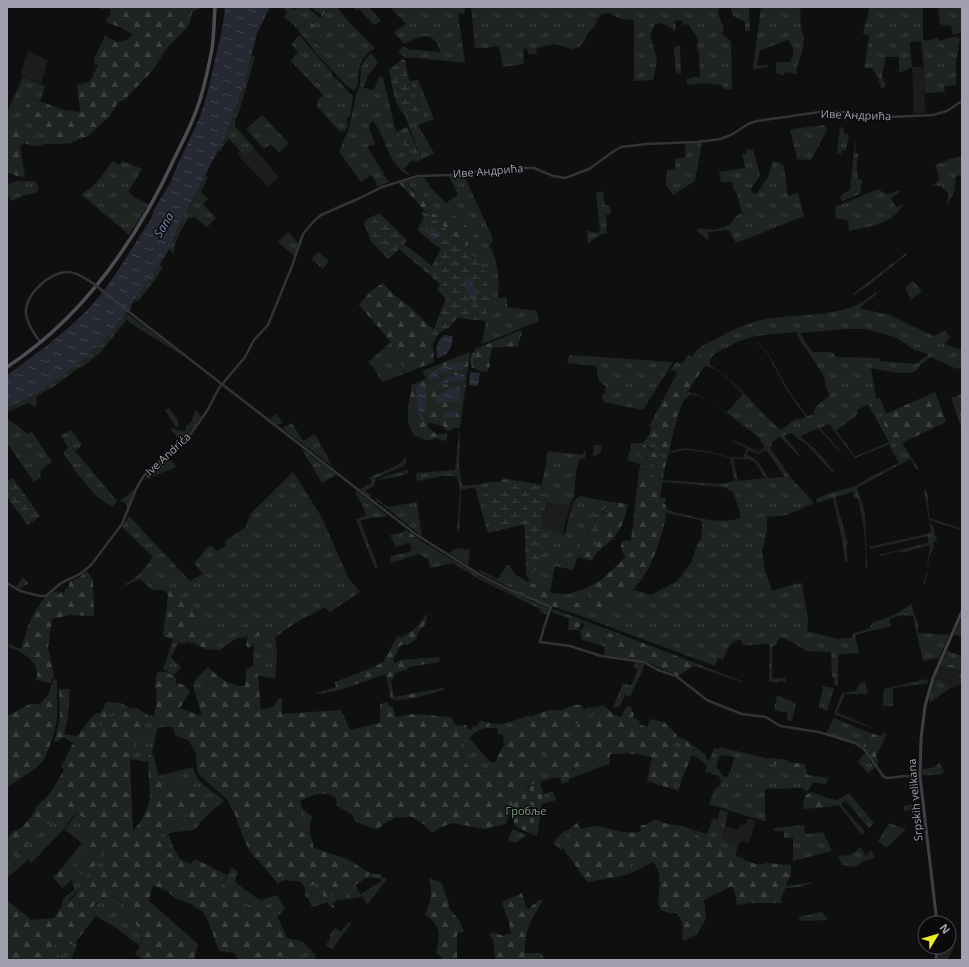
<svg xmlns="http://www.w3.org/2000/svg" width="969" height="967" font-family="'Open Sans',sans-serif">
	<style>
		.built { fill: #1c1b1d }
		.grass { fill: url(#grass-tufts); fill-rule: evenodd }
		.forest { fill: url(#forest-firs); fill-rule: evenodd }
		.wetland { fill: url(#wetland-marsh); fill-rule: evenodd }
		.cemetery { fill: url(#cemetery-stones) }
		.water { fill: url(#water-ripples) }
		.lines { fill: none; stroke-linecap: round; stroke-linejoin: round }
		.tertiary { stroke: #333237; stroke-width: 2.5 }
		.secondary { stroke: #3f3e45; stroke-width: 3 }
		.primary { stroke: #4d4c54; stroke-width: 3.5 }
		.tertiary-bridge { stroke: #333237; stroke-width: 2.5 }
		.labels { text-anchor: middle; stroke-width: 3; stroke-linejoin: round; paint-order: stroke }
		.street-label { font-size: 11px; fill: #a0a0b1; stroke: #0b0a0b }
		.park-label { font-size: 11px; fill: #779d85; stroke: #0b0a0b }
		.water-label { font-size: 12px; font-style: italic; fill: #7682ad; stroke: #0b0a0b }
	</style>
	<defs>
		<pattern id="grass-tufts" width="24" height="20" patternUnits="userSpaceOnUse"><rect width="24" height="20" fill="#1e2521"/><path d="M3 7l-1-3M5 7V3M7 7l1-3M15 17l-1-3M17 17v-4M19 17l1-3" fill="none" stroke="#3b413f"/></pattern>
		<pattern id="forest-firs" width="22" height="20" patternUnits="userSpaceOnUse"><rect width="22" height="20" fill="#1e2521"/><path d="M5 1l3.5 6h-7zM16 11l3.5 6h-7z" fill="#3b413f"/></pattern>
		<pattern id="wetland-marsh" width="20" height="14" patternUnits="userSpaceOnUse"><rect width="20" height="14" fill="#1e2521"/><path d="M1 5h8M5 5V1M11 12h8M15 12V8" fill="none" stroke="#3b413f"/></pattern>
		<pattern id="cemetery-stones" width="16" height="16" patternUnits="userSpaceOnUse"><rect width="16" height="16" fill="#1e2521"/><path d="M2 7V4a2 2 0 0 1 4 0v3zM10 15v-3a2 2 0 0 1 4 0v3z" fill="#3b413f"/></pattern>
		<pattern id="water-ripples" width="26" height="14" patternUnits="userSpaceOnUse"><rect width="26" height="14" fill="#262934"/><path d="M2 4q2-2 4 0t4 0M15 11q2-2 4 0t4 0" fill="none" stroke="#42454f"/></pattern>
	</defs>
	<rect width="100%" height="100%" fill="#0f0f10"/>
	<path class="built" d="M 28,51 L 48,60 L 41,84 L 20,75 Z
		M 912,67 L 924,67 L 925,113 L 914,113 Z
		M 255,149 L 279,177 L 268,187 L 237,154 L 240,150 L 246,157 Z
		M 546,502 L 570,506 L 563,533 L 541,525 Z
		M 940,665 L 960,671 L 957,685 L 950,687 L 938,680 L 934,680 Z
		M 748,818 L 756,821 L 749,843 L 742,841 L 738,845 L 733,844 L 730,847 L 727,845 L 722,839 L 725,826 L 738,829 L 740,824 L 746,825 Z"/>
	<path class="grass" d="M 286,7 L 291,7 L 295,10 L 298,7 L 307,7 L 320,18 L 330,7 L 337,7 L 348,21 L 375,48 C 367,53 361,59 359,69 C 357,76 360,85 354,91 L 345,84 L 316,53 L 294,25 L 284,17 L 287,13 L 284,9 ZM 322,38 L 329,45 L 326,53 L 315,41 Z
		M 353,7 L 369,7 L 381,21 L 375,25 L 372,23 L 359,9 L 356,10 Z
		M 390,7 L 465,7 L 465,13 L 458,14 L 465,63 L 419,58 L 405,58 L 398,51 L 404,46 L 410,50 L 417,50 L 440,52 L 440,50 C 431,29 421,36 404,44 L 394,32 L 406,24 Z
		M 471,7 L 719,7 L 718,13 L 724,30 L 721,33 L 731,42 L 732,89 L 724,89 L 722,85 L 704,83 L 687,85 L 687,79 L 692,78 L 692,77 L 699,77 L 700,75 L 699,52 L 697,47 L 698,39 L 688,24 L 683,25 L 682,20 L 675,21 L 676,30 L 673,31 L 672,28 L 661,23 L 655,24 L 650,34 L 657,60 L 653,80 L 634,81 L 634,20 L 621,19 L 609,13 L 602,14 L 597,20 L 595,26 L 586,35 L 585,41 L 579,47 L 572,49 L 556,44 L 536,48 L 537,53 L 529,55 L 527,48 L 523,49 L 524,64 L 503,67 L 499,46 L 486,48 L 475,48 Z
		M 731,7 L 749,7 L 750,31 L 745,31 L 745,22 L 732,15 Z
		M 761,7 L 800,7 L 801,28 L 804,39 L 802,53 L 797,66 L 797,75 C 791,72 788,71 782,75 L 776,73 L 776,62 L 790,62 C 795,53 794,47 788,40 L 759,51 L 757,66 L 768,65 L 769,67 L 753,69 Z
		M 869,7 L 923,7 L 923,39 L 925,41 L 938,38 L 940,41 L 951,37 L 957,37 L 960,39 L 956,62 L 956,85 L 944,86 L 945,92 L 925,93 L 924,68 L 921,41 L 910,42 L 912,67 L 899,73 L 899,57 L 886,57 L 882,74 L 883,81 L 885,82 L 886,84 L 883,89 L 881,88 C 879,80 877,74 871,68 L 864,68 L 869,39 L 868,35 L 863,34 C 864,24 869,17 869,7 Z
		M 938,7 L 962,7 L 962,33 L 953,34 L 952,32 L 951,26 L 940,24 Z
		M 299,35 L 332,73 L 332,76 L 338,80 L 353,97 L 350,116 L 346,118 L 348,125 L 345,132 L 342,131 L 339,131 L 317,106 L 318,100 L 323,95 L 291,61 L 298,52 L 291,44 L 293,43 Z
		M 680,46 L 681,74 L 676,72 L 674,49 L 675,47 Z
		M 371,53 L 378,63 L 368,76 L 363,88 L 374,90 L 379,76 L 383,78 L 396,132 L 398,131 L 403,145 L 412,160 L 404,169 L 409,174 L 408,175 C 388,165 386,137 373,121 L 371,121 L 369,127 L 375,144 L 367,147 L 389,182 L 377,187 L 376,182 L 371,175 L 361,182 L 339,152 L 349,128 L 356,96 L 360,84 L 361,68 L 364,61 Z
		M 252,56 L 255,57 L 238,115 L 235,119 L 235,126 L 255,149 L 246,157 L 229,139 L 222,147 L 221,152 L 218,150 L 232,118 Z
		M 23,77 L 45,86 L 40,101 L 31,98 L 22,116 L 59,144 L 44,144 L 18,124 L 7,122 L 7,112 Z
		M 418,80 L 434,119 L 418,125 L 434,153 L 422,159 L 407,122 L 421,118 L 423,115 L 410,81 Z
		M 262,115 L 289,143 L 279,153 L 271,144 L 264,149 L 246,129 Z
		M 824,125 L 825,125 L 827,130 L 811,160 L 797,159 C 795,149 793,140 790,131 L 793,129 Z
		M 840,127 L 844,128 L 844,133 L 849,135 L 846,151 L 842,150 L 841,154 L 837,153 Z
		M 702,143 L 695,181 L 673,195 L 666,185 L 667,170 L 675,169 L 675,159 L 686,157 L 685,144 Z
		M 855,143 L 856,143 L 855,153 L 859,154 C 855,163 857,169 858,179 L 862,180 L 860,194 L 842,201 L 840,197 L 842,194 L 850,190 Z
		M 753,149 L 760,175 L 751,189 L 752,192 L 756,194 L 768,177 L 773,162 C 778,161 780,162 784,166 L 788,196 L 798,193 L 804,216 L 736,243 L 729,230 L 708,232 L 708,240 L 697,231 L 699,228 C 708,230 722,231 730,224 C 735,218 734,216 742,213 L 736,191 L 734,190 L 732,182 L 721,182 L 719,172 L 745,168 L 742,154 L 746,154 L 746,150 Z
		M 962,156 L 962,175 L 956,176 L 954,192 L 948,204 L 946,203 L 948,201 L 948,193 L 941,186 L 932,186 L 939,180 L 939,176 L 935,165 L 950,159 Z
		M 112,161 L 119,165 L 123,161 L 142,169 L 128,192 L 135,198 L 149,204 L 129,235 L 81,194 C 96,186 103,175 112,161 Z
		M 464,175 L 492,237 L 493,242 L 489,245 C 497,257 501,283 497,298 L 507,297 L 507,307 L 537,311 L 539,321 L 482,344 L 486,321 L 486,273 L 466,247 L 472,239 L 464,224 L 450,212 L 436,215 L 428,209 L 428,205 L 405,181 L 424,177 L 430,187 L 446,203 L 458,195 L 449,176 Z
		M 205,176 L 208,177 L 201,192 L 208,199 L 203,204 L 216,218 L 207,227 L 194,216 L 192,219 L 189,217 C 183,227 173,242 174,254 L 169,249 L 179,225 Z
		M 16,181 L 36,181 L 39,190 L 35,193 L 22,196 L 12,201 C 7,198 7,191 7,185 Z
		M 879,189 C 886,197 891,194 899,190 L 901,191 L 891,198 L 896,207 L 904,205 C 900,209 897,214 892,217 C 879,227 864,227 849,231 L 848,220 L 836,218 L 835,207 Z
		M 603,191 L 605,206 L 610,205 L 611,214 L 606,215 L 607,234 L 601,234 L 588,244 L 587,230 L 595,233 L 600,232 L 596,193 Z
		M 288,232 L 298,243 L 295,257 L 278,242 Z
		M 318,252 L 329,261 L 323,269 L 311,259 Z
		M 906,253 L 907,254 L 870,284 L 854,295 L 853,294 Z
		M 159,265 L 163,267 L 155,280 L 138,301 L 135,301 L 149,281 L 153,279 Z
		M 913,281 L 922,291 L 911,300 L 905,287 Z
		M 876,292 L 877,294 L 859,308 L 889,315 L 934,336 L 945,330 L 950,337 L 945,344 L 962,350 L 962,367 L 957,369 L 931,357 L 920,365 L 916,371 C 901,376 886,370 871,368 L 876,398 L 880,398 L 886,413 L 881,417 L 897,442 L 902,443 L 919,469 L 915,469 L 915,466 L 910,459 L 857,488 L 865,513 L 867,568 L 866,568 C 866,544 864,522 858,499 L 855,499 L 853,492 L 835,497 L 848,544 L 846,544 L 848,562 L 845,562 L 843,544 L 833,498 L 817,503 L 816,499 L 830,493 L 856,486 L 868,478 L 899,463 L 895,455 L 893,454 L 890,444 L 855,458 L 854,457 L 889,442 L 868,404 L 857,410 L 858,412 L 855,417 L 836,430 L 854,455 L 853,456 L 829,424 L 820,428 L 832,441 L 845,458 L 818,428 L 800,436 L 821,455 L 834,472 L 833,473 L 807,445 L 791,433 L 784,436 L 800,455 L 799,456 L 780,437 L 773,441 L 770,448 L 792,479 L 814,503 L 787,515 L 767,517 L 767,530 L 763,549 L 762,550 L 765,570 L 772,591 L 795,584 L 802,583 L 808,620 L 807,631 L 837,639 L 851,638 L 854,633 L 871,628 L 870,625 L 872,625 L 872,623 C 887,618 900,613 912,603 L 913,611 L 918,624 L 918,633 L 949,635 L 939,658 L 923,661 L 913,616 L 903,615 L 889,619 L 891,626 L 855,635 L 859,653 L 841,654 L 838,656 L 838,686 L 835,685 L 834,679 L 832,676 L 831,652 L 806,651 L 794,643 L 781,637 L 777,641 L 777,644 L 772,647 L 772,677 L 775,679 L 785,678 L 786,682 L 779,681 L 778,683 L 769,681 L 770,646 L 767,644 C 757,644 752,647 742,644 L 741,640 C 731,639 726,652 723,660 L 718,658 L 715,666 L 578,615 L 625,596 L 634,590 L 651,595 L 677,581 L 691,563 L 698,542 L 701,539 L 702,529 L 702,524 L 700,520 L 666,513 L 667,510 C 686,515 723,527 741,517 L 734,493 L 724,487 L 663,482 L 662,485 L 640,464 L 627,460 L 632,443 C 640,444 644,444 648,437 L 668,457 L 666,463 L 645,444 L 640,454 L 664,474 L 663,480 L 721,484 L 735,481 L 730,458 L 712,453 L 685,450 L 670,453 L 670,451 L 685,448 L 712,452 L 729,457 L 743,458 L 747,448 L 732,441 L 733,440 L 759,452 L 765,446 L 760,441 L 761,439 C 742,425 714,400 691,394 C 681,397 678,418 675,427 C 677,415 679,400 688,392 L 696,394 L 727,412 L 743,394 C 732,383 720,368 705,366 L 709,360 L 700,355 L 687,373 L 675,377 L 678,372 L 671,370 L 676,362 L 682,364 L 688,355 L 692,357 C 697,347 706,344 716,339 C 729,331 746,324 761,320 C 791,314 823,317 852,307 C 861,304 868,298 876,292 ZM 844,329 L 864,329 L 881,333 L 895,337 L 915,350 L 928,354 L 927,356 L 915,364 L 880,361 L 880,358 L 836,357 L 832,352 L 813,352 L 806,344 L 800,333 ZM 796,332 L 799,339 L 812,357 L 825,379 L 826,389 L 830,395 L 815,407 L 814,414 L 807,416 L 787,388 L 768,353 L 756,341 L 756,342 L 767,353 L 786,389 L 806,417 L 798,420 L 797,418 L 781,430 C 756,410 738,381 710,365 C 709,354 719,351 728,347 C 732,345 735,343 739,341 C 757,334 777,334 796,332 ZM 748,450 L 759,454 L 764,450 L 767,451 L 785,477 L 768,478 C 762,468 758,458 746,455 ZM 733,459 L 747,459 L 755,462 L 765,478 L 738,481 Z
		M 126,313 L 185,357 L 130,323 L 127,319 L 101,352 L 81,368 L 80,367 L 53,387 L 38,395 L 36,397 L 37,403 L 36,407 L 28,403 L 7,412 L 7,408 L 32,396 L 70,370 L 100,344 Z
		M 391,342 L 406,373 L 382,382 L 373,367 L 368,362 Z
		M 570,355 L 673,362 L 643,410 L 604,402 L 602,397 L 603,393 L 605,393 L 606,386 C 597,383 597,375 597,366 L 568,363 L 567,360 Z
		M 169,408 L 178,420 L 178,427 L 175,425 L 165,410 Z
		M 408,408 L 417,413 L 419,422 L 408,417 Z
		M 196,410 L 201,416 L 193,428 L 181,441 L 170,429 L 172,428 L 181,431 L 186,431 L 186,426 L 191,422 Z
		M 276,414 L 283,423 L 277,425 L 270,419 Z
		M 7,419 L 18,426 L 27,434 L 31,431 L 51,460 L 52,462 L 41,470 L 40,475 L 41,477 L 34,482 L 7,443 Z
		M 292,423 L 303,441 L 315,434 L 332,466 L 282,428 Z
		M 71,430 L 82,445 L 75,451 L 117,501 L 112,507 L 96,496 L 75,471 L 63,452 L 68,448 L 61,435 Z
		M 459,433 L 460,433 L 459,467 L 462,486 L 482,484 L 487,482 L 500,482 L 500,492 L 485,502 L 489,511 L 496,531 L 488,533 L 477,496 L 476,489 L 470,488 L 461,490 L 459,532 L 457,530 L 460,490 L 457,476 L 442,476 L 417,481 L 416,474 L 417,473 L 455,470 Z
		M 436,434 L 447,434 L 446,440 L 443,441 L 436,438 Z
		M 594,445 L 602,445 C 602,452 600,454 593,456 Z
		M 301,448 L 336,474 L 336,475 L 322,483 Z
		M 548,451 L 583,455 L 584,451 L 586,451 L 585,458 L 579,459 L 576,473 L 574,497 L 571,501 L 570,506 L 546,502 L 542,485 Z
		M 405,457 L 407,460 L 405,465 L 376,478 L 374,486 L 365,491 L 370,494 L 370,497 L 360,489 L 372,483 L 369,478 C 378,472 402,467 405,457 Z
		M 408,470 L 409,473 L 396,477 L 377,480 L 388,475 Z
		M 293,472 L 321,516 L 349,579 L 360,592 L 330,612 L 324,607 L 292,625 L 289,621 L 268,632 L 258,631 L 251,633 L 243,623 L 244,628 L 248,634 L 247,637 L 237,638 L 220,650 L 206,649 C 210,634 188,604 177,594 C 175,592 172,591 169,590 L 166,592 L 161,590 L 152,590 L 140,579 L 126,585 L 125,584 C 139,577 144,569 153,557 L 122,527 L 129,516 L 190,581 L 203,574 L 194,563 L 208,547 L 211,545 L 217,551 L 226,545 L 225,543 L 227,540 L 246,527 L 250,514 Z
		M 135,489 L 128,508 L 124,501 L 121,502 L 120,501 Z
		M 924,490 L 926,490 L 928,497 L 929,518 L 960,528 L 960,530 L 929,520 L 930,524 L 933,525 L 937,542 L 934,541 L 932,552 L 930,553 L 925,585 L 923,584 L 927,570 L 930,545 L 901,553 L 900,551 L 879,556 L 879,555 L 928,543 L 928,536 L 870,549 L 869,547 L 931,533 Z
		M 357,491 L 388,516 L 370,518 L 360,521 L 378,567 L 375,568 L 356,519 L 366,516 L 363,506 L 355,492 Z
		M 580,496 L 600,500 L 596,511 L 599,513 L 596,521 L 587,531 L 592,542 L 591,543 L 581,544 L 578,557 L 573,570 L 555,566 L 550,592 L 528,582 L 519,592 L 479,572 L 480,570 L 498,579 L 507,565 L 510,566 L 516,575 L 528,582 L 530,581 L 526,574 L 538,570 L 541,525 L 565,534 L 573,502 Z
		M 376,498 L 388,507 L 417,502 L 422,536 L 375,499 Z
		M 403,532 L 403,541 L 405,544 L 396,547 L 390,535 Z
		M 420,540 L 480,577 L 506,590 L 548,608 L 549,610 L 547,615 L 540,612 L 540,609 L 481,580 L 453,563 L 430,568 L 428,559 L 419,554 L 391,563 L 390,556 L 410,552 L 412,549 L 416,550 Z
		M 457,548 L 470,550 L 468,565 L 449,553 Z
		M 587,588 L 590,598 C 578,604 568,606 555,601 L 553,593 L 569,594 Z
		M 553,609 L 620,634 L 619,636 L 551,612 Z
		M 962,616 L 962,637 L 954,634 Z
		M 262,632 L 268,639 L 270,637 C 279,649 272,665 272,678 L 246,673 L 246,669 L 253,666 L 254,645 L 257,643 L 255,639 Z
		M 596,634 C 603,638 607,644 614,650 L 612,656 L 604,655 L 605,647 L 592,642 Z
		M 173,640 L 180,642 C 175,647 175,652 171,657 L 181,667 L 174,675 L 163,669 Z
		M 947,651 L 962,656 L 960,666 L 941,664 Z
		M 635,662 L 645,664 L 630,697 L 625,695 L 620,706 L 613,708 L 623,683 L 631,686 L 638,670 L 633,667 Z
		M 695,663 L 742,681 L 742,682 L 694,666 Z
		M 198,677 L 208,683 L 205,690 L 196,696 L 194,689 L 194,682 Z
		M 957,678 L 958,685 L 947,690 L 931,702 L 929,701 L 934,680 L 938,680 L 950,687 L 957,684 Z
		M 926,679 L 929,683 L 893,688 L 893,706 L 883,706 L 884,689 Z
		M 865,682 L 868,693 L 866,694 L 845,694 L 837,712 L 879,731 L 884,732 L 885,733 L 834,714 L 842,693 L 856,691 L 859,684 Z
		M 823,686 L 834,688 L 827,711 L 819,707 Z
		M 777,695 L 796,703 L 792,721 L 787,720 L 788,713 L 774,710 Z
		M 106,702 L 121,703 L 130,708 L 109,718 L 103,709 Z
		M 604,707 L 602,711 L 586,718 L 576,727 L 577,732 L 570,737 L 565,731 L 571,727 L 570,725 L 573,723 L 575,725 C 580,720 587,717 585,709 L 587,708 L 587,709 Z
		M 94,714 L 105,723 L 101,727 L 91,718 Z
		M 148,715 L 155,715 L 157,719 L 159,717 L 165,717 L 166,720 L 160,727 L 157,728 L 152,754 L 149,755 L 148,762 L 130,759 Z
		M 528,716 L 533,716 L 530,729 L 512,734 L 504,745 L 503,735 L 498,734 L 497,728 L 489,728 L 490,723 L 503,724 Z
		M 834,718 L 870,733 L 863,746 L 856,743 L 826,733 Z
		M 677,736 L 686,740 L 685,743 L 686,745 L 684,749 L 672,745 Z
		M 470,739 L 489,761 L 495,763 L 489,774 C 484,773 476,772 472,770 C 465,765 460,750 461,742 L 468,742 Z
		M 695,747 L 706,755 L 706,759 L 709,761 L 714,748 L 718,749 L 720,747 L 769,759 L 767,764 L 785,764 L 802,774 L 804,780 L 802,788 L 765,789 L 765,811 L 766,822 L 709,804 L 715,789 L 720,785 L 721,779 L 717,775 L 705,772 L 707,766 L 704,762 L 692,755 ZM 720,755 L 735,757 L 728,776 L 726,777 L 723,776 L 716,766 Z
		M 546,753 L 550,758 L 555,777 L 540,782 L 535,763 L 541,754 Z
		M 865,753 L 875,768 L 868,773 L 858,762 Z
		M 600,756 L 605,757 L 605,761 L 600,763 L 603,766 L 572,778 L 571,769 L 573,770 L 581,764 L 581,766 L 579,769 L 578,772 L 589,762 Z
		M 940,763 L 944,772 L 939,775 L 922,775 L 922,769 L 931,768 Z
		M 193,767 C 197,786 212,788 224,801 L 214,809 L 196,795 L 158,776 Z
		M 816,776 L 828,778 L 826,784 L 813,782 Z
		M 676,777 L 682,779 L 678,791 L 673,789 Z
		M 553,791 L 556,800 L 546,803 L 544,794 Z
		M 849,793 L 874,823 L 869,828 L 845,800 L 841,805 L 865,832 L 862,835 L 839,805 L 829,807 L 828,798 L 837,800 Z
		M 921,804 L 922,809 L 904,811 L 904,806 Z
		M 720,809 L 728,812 L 722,839 L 730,847 L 733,844 L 738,845 L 735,856 L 744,858 L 743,860 L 734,862 C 731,858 722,847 718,845 C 714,843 710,840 706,838 C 700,835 696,836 693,830 L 707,834 L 713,818 L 718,819 Z
		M 301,812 L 304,815 L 308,823 L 310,825 L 310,831 L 305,827 L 300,829 L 296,827 L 296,825 L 292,818 L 294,814 Z
		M 76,814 L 91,821 L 89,831 L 82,843 L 65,830 Z
		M 182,814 L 200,822 L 200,824 L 194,830 L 176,832 L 177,824 Z
		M 53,820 L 65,828 L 33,861 L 25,845 L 41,829 Z
		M 889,823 L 906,829 L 886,848 L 878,841 Z
		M 804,825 L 805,834 L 823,832 L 832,851 L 793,861 L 793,838 L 784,838 L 784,831 L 774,831 L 774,828 Z
		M 513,829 L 526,835 L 516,843 L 508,840 Z
		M 568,830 L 570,837 L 565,847 L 561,850 L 553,843 L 564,831 Z
		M 168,833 L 173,847 L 180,859 C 167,851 163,849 160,834 Z
		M 82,843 L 90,850 L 85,858 L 71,871 L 66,868 L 62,868 Z
		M 860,847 L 866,856 L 871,850 L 875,858 L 869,860 L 868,859 L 855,867 L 842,865 L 838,855 C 848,857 852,855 860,847 Z
		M 106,849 L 110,854 L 103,867 L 92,874 L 70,899 L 69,903 L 62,906 L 63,899 L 74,890 L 72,880 C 86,868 98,870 106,849 Z
		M 21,851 L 28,860 L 7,878 L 7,859 Z
		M 652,855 L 654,859 L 653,862 L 631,873 L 630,864 Z
		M 232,867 L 238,872 L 235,880 L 236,883 L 254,896 L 246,908 L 242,905 L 247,896 L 222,885 Z
		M 290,870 L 300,881 L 289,881 L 287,879 L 277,884 L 275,880 Z
		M 370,873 L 381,875 L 381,877 L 387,879 L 367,905 L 361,894 L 381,881 L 380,879 L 368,877 Z
		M 810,882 L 812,882 C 804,888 794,887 785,888 L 786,886 C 794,884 803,885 810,882 Z
		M 318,883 L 324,898 L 329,899 L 328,902 L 312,907 L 308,898 L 305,896 L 305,888 Z
		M 332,888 L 334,893 L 347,888 L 347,898 L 337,900 L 332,904 L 329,889 Z
		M 277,895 L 284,907 L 278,911 L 261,900 Z
		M 106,897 C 110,897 114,897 118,900 C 125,904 142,932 142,940 C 142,942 141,944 140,946 L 116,928 L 96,916 L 92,909 L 99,901 Z
		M 7,900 L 18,909 L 7,921 Z
		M 822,912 L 828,920 L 801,921 L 798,917 Z
		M 349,922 L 351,924 L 332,949 L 325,946 L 331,937 L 329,935 L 335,928 L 341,931 Z
		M 952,926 C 956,939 955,948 947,960 L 938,960 L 939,947 L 949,947 L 949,927 Z
		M 57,941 L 73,945 L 75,942 L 77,944 L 71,960 L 55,960 L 61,958 C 54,952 53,949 57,941 Z
		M 306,945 L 315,955 L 316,958 L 311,960 L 267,960 L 266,958 L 298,953 L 302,947 Z
		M 237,947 L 243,951 L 250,958 L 249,960 L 240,960 L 236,957 Z"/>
	<path class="forest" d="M 101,7 L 205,7 L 193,11 L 190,17 L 190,23 L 185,30 L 167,48 L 153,70 L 138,86 L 124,100 L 118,102 L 110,116 L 88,136 L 70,143 L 59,144 L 22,116 L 31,98 L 64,110 L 79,112 L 80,111 L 77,85 L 86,82 L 88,83 L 94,76 L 92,73 L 94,73 L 98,66 L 94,63 L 94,59 L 105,36 L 117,42 L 126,40 L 133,35 L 122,28 L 106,22 L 107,17 L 110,16 L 111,13 L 110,9 L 101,9 Z
		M 311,7 L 330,7 L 322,16 Z
		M 307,19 L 321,32 L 322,38 L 329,45 L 330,53 L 326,53 L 303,26 L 302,23 Z
		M 7,122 L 18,124 L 27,129 L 44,144 C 37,148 31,145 24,143 L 20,147 L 25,177 C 18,177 13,174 7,173 Z
		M 405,181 C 410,187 414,195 422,194 L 426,197 L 428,209 L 435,215 L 450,212 L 479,237 L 475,242 L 472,239 L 466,247 L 457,238 L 426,212 L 399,183 Z
		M 383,283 L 394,295 L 409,306 L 433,329 L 430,342 L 433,343 L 434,362 L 406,373 L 391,342 L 359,305 L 371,291 Z
		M 519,331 L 522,331 L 518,346 L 492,348 L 489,362 L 490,366 L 487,372 L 477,370 L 474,368 L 475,349 Z
		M 470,352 L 460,428 L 455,428 L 449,431 L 445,429 L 443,426 C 437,426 434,423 429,423 L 427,426 L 436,434 L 436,438 C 428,443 421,439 414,435 L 408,423 L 408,417 L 419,422 L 417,413 L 408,408 L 411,392 L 411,385 L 426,379 L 422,371 ZM 458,362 L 451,370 L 444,371 L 432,379 L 438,368 ZM 464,374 L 464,382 L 452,381 L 439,387 L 435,386 L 449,376 ZM 428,395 L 426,401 L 426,409 L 422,415 L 425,417 L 421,421 L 417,401 Z
		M 700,355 L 707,358 L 709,360 L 685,395 L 679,406 L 668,457 L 648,437 L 652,427 L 649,427 L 674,378 L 687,373 Z
		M 935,392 L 946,422 L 902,443 C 890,441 885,426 881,416 Z
		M 962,394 L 962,430 L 951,398 Z
		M 644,444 L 666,463 L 664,474 L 640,454 Z
		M 168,456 L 176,467 L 144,480 L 154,467 Z
		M 641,465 L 662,485 L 660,498 L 666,498 L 664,504 L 666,505 L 667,510 C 662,537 653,568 634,589 C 626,598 613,603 603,609 L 599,607 L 578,615 L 554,607 L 519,592 L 528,582 L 553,593 L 555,601 C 568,606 578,604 590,598 L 587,588 L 601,580 L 626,557 L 622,552 L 621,545 L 623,540 L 631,541 L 639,471 Z
		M 606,501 L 628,504 C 625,516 623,526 615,536 C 607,546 597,549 592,561 L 578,557 L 581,544 L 591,543 L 595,546 L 603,526 L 600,523 C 601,515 606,508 606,501 Z
		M 405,529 L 420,540 L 416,550 L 412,549 L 409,543 L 405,544 C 402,539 402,534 405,529 Z
		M 87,571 L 93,580 L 94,616 L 70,615 L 52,619 L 48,648 L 54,676 L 51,683 L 36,680 C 42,663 22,651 8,647 L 9,644 L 21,649 C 28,627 34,600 57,591 L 59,594 L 60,594 L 60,592 L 65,593 L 65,589 L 69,587 L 69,582 L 80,577 Z
		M 23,577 L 28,583 L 20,589 L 16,587 Z
		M 169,590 C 172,591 175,592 177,594 C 188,603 210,635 206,649 L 193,643 L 187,642 L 185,644 L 163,636 C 164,622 167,609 168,595 L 166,592 Z
		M 427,613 L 426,623 L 417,634 L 417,639 L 407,645 L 404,644 L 400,646 L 393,660 L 395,663 L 400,660 L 440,657 L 439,662 L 409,667 L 407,670 L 396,673 L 391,681 L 394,697 L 443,688 L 444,690 C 431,693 404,703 391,699 L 386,674 L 337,691 L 317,694 L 316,693 L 336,687 L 335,682 L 374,667 L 384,661 L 397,636 L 402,637 C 415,630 419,625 427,613 Z
		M 569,618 L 582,623 L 578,630 L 568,630 Z
		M 289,621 L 292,625 L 275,637 L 277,656 L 275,678 L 272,678 C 272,665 279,648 270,637 L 268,639 L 261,632 L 256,639 L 260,638 L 261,640 L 249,648 L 246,646 L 248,634 L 242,624 L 243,623 L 251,633 L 255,627 L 258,631 L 262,629 L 268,632 Z
		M 585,624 L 618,636 L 620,634 L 695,663 L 694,666 L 678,676 L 645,661 L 612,656 L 614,650 L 606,647 L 605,640 L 603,638 L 599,639 L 599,636 L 596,634 L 592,642 L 582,640 L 580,631 Z
		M 941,664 L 962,666 L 962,684 L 958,685 L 960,671 L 940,665 Z
		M 208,667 C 219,678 229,686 245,686 L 246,673 L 258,675 L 261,709 C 271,708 276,708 278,698 L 282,698 L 282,714 L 341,710 L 350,730 L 380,723 L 380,704 L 388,702 L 389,706 L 393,707 L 396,717 L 413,714 L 452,717 L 454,723 L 457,726 L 466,725 L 468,729 L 472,729 L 472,727 L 477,725 L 480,721 L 490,723 L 489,728 C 480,728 472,733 468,742 L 461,742 C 460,751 465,767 474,770 C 478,772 483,773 487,774 L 489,774 C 495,764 507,733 518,730 C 521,729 527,729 530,729 L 533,716 C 538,713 545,711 551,710 C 554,710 558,710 561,710 C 569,708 582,697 586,714 L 582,720 L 575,725 L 573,723 L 570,725 L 571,727 L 565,731 L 570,737 L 577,732 L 576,727 L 586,718 L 602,711 L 604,707 L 587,709 L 587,708 L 605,706 L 613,714 L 621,717 L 627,706 L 632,707 L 631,710 L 634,713 L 633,718 L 640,721 L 639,724 L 647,727 L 651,719 L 664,722 L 677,735 L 672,745 L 684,749 L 686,745 L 685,743 L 686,740 L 695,747 L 682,779 L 676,777 L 673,789 L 647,781 L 652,757 C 638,753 624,753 610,754 L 610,764 L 603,766 L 598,761 L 598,759 L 600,759 L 603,761 L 605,761 L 605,757 L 600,756 L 589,762 L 584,766 L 584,769 L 578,772 L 579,769 L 581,766 L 581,764 L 577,768 L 571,769 L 572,778 L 569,779 L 569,781 L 562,784 L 560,778 L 555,777 C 554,769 546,767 550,757 L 546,753 L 541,754 L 535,763 L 540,782 L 528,786 L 511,811 L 506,824 L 484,829 L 453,823 L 444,826 L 431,833 L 425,825 L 410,816 L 406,818 C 396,814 384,824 377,830 L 354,821 L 353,815 L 337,806 L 336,798 C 325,789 312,795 300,801 C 301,809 306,812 312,816 L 310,825 L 308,824 L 304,815 L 301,812 L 294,814 L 294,816 L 292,818 L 293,821 L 297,822 L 296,827 L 300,829 L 303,826 L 309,830 L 314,848 L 347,859 L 370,873 L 368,877 L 355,885 L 362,897 L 337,901 L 347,898 L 347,888 L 334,893 L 332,888 L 329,889 L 332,904 L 335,907 L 333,908 L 328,904 L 328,899 L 324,898 L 318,883 L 305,888 L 299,879 L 290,870 L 275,880 L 249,850 L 244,839 L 236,817 L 227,799 L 199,775 L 197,769 L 196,754 L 189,741 L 175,735 L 173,727 L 160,727 L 166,719 L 165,717 L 160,717 L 157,719 L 154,713 L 157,704 L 156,698 L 157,690 L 155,688 L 156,676 L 158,672 C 165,670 172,674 177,679 L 175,683 L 182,684 L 190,691 L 180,708 L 202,716 L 196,696 C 203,692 206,691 208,683 L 198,677 Z
		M 54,679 L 56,679 L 57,683 L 57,720 L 52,740 L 44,760 L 35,769 L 7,787 L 7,716 L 30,704 L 40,704 L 48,695 Z
		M 59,689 L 70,689 L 68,716 L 64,734 L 77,736 L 91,718 L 101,727 L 105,723 L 94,714 L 100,713 L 103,709 L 109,712 L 107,716 L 109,718 L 131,708 L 137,708 L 148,715 L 130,759 L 133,831 C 141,822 150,808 150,795 C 150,782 147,768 149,755 L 152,754 L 154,756 L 158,776 L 196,795 L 214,809 L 200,822 L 182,814 L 177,824 L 176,832 L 160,834 C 164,855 174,855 191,864 L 195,859 L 227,875 L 222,885 L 247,896 L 242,905 L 247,908 L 254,896 L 278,911 L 284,907 L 285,909 L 277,916 L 287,938 L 304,942 L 305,946 L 302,947 L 298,953 L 267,958 L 267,960 L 249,960 L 250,958 L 243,951 L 237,947 L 236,953 L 219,951 L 208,921 L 203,912 L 191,904 L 175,898 L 167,891 L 153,885 L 149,901 L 198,944 L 194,960 L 146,960 L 135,955 C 137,951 143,945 142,939 C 141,932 135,922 131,917 C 127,911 123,903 118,899 C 108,893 97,900 92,909 L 96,916 L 73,945 L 57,941 C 53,949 55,953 61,958 L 55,960 L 7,960 L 7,921 L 18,909 L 31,920 L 54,918 L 62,906 L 69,903 L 86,880 L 92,874 L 103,867 L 110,854 L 106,850 L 98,864 L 77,876 L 62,888 L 53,877 L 62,868 L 66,868 L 71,871 L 85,858 L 90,850 L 82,843 L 89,831 L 91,821 L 75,813 L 65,828 L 53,820 L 41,829 L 26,845 L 33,861 L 31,863 L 21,851 L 7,859 L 7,840 L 12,832 L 21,828 L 31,817 L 36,807 L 46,798 L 53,789 L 64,770 L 61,767 L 73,743 L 63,737 L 59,741 L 54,742 L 60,718 Z
		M 870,733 L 881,736 L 883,733 L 885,733 L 886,736 L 876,756 L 878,761 L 877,764 L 863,746 Z
		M 773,758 L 788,760 L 788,762 L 805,764 L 807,775 L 816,776 L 809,790 L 806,791 L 802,788 L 804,780 L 802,774 L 788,773 L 787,765 L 785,764 L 767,764 L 769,759 Z
		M 811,792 L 828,798 L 829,807 L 803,809 C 804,802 803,794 811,792 Z
		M 655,819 C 658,820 661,822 664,823 C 673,825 682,825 691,829 C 694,831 694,834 697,835 C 700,837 703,837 706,838 C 716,843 729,852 734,862 L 743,860 L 756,864 L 763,864 L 767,863 L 791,865 L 791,876 C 787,879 787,883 786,887 C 783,894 781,894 781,903 L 749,903 L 737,905 L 735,892 L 732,886 L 704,900 L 706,919 L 697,934 L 684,941 C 680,937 683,935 683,929 C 683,924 680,918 677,913 C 671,913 664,913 660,908 C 654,900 667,879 653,862 L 653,859 L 652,855 L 630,864 L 631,873 C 620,878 600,879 587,882 L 564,849 L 565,847 L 564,846 L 567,843 L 567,840 L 570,837 L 568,830 L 577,823 L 581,829 C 594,824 605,827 617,831 C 624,833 632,832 640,832 L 641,825 L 645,825 Z
		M 432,878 L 433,880 L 441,882 L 449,904 L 449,908 C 456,916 461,922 464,932 L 459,932 L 457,935 L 457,960 L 441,960 L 442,957 L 436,953 C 440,936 442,925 425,915 C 431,900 433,895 429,879 Z
		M 522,893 L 526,907 L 528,909 L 539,900 L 543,900 C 531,920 524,930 525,953 L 541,953 L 545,960 L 495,960 L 493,939 L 489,935 L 492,932 L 504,936 L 506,934 L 511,934 L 509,922 L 502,903 L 503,901 Z"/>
	<path class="wetland" d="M 402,59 L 405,60 L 407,74 L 423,115 L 421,118 L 407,122 L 405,115 C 394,106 392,84 389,70 Z
		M 407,127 L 422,159 L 415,162 L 412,160 L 403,145 L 398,131 Z
		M 422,211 L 425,213 L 426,212 L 457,238 L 469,250 L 486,273 L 490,293 L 486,321 L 457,318 L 449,328 L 439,333 L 433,343 L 428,340 L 431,335 L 430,332 L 431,331 L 433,331 L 446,298 L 437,290 L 440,284 L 399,249 L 388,259 L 370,240 L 364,223 L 365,220 L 379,213 L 407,240 L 404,244 L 432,266 L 441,248 L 435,245 L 417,230 L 424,217 L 421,213 ZM 424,225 L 428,230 L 436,228 L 441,236 L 434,240 L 424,231 ZM 467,276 L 470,277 L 475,286 L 471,301 L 466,288 Z
		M 13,478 L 40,516 L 28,525 L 7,497 L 7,481 Z
		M 503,478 L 542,485 L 546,502 L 541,524 L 541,538 L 538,570 L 526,574 L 525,532 L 524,525 L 521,525 L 496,531 C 492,519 485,506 484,494 L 490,490 L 500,491 L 500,482 Z
		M 600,500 L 606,501 L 606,506 L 601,514 L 603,516 L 600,523 L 603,526 L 598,539 L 598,545 L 595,546 L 591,543 L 592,542 L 587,531 L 596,521 L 594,519 L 598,513 L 596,511 Z"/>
	<path class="cemetery" d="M 540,782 L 546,803 L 542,804 L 537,836 L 516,827 L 511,815 C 512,797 524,788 540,782 Z"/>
	<path class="water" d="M 225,7 L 270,7 L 257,33 L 246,77 L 232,118 L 221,145 L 179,225 L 169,249 L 156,271 L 153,279 L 149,281 L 131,305 C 131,312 128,311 125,314 L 110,334 L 100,344 L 70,370 L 32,396 L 7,408 L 7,375 C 33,356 59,338 81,316 C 110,289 129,251 151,219 C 155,204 165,194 171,181 C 180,157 193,135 202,111 C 208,93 212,74 216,55 C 220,39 224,23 225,7 Z
		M 425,225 L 426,225 L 428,230 L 430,230 L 431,227 L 436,228 L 441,236 L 434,240 L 424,231 Z
		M 467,276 L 470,277 C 474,285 480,294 475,303 C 467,299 463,285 467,276 Z
		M 444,335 L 453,336 C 451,348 451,354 437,358 C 436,349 436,342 444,335 Z
		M 474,352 L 475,352 L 474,368 L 472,368 C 470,363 469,355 474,352 Z
		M 458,362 L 464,364 L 464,369 L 444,371 L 432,379 L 429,379 L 429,375 L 438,368 Z
		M 470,372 L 480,373 L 478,386 L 469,385 Z
		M 464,374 L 464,382 L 452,381 L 436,388 L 435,386 L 449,376 Z
		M 419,385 L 424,386 L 428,395 L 426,401 L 426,409 L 422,415 L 426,420 L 423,422 C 416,414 417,398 416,388 Z
		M 451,387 L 458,387 L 460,388 L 459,401 L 437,403 L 436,397 Z
		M 456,411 L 457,414 L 455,417 L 443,419 L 442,413 Z"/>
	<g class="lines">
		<path class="tertiary" d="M 138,319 L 414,533 L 480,575 L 508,589 L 551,607 L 544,627 L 540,642 L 570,646 L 601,656 L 644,662 L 658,670 L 676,676 L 707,700 L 714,703 L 742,714 L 766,717 L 780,726 L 819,732 L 855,743 L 864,749 L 884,777 L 888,778 L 905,776 L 920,776
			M 40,342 C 34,333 28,325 26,314 C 24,295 50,271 69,272 C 79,273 86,279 94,284
			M 7,583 L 20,591 L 40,596 L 46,596 L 61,583 L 80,574 L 91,565 L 122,524 L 136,489 L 143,477 L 151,468 L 179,445 L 192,432 L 207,411 L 219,388 L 245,357 L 254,340 L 268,325 L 292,266 L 303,234 L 314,221 L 321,215 L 360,198 L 382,187 L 418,176 L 450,175 L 507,168 L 534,168 L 553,176 L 565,178 L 589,169 L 614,151 L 621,147 L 646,144 L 697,142 L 720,139 L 731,135 L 748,124 L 757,121 L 820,112 L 844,112 L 889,117 L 933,115 L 947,111 L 962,101"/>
		<path class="secondary" d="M 937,923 L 920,776 L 921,739 L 925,706 L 933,678 L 962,611
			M 936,960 L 937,947"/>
		<path class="primary" d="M 7,367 C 85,316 138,238 176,155 C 186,135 196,115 202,93 C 206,79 209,64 212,49 C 214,35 214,21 215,7"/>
		<path class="tertiary-bridge" d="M 94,284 L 138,319"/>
	</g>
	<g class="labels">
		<g class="street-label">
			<text transform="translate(856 115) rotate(2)" y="4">Иве Андрића</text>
			<text transform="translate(488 171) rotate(-5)" y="4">Иве Андрића</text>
			<text transform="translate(168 454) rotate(-43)" y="4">Ive Andrića</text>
			<text transform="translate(915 800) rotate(-95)" y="4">Srpskih velikana</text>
		</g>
		<g class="park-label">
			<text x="526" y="815">Гробље</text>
		</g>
		<g class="water-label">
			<text transform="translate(164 225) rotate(-59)" y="4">Sana</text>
		</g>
	</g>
	<rect width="969" height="967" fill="none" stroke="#a0a0b1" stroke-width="16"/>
	<g transform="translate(937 935) rotate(52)"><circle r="19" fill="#0b0a0b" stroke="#47464d"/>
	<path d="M0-3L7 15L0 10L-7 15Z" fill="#f0ec28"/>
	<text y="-6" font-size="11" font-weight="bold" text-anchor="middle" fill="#a0a0b1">N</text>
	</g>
</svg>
